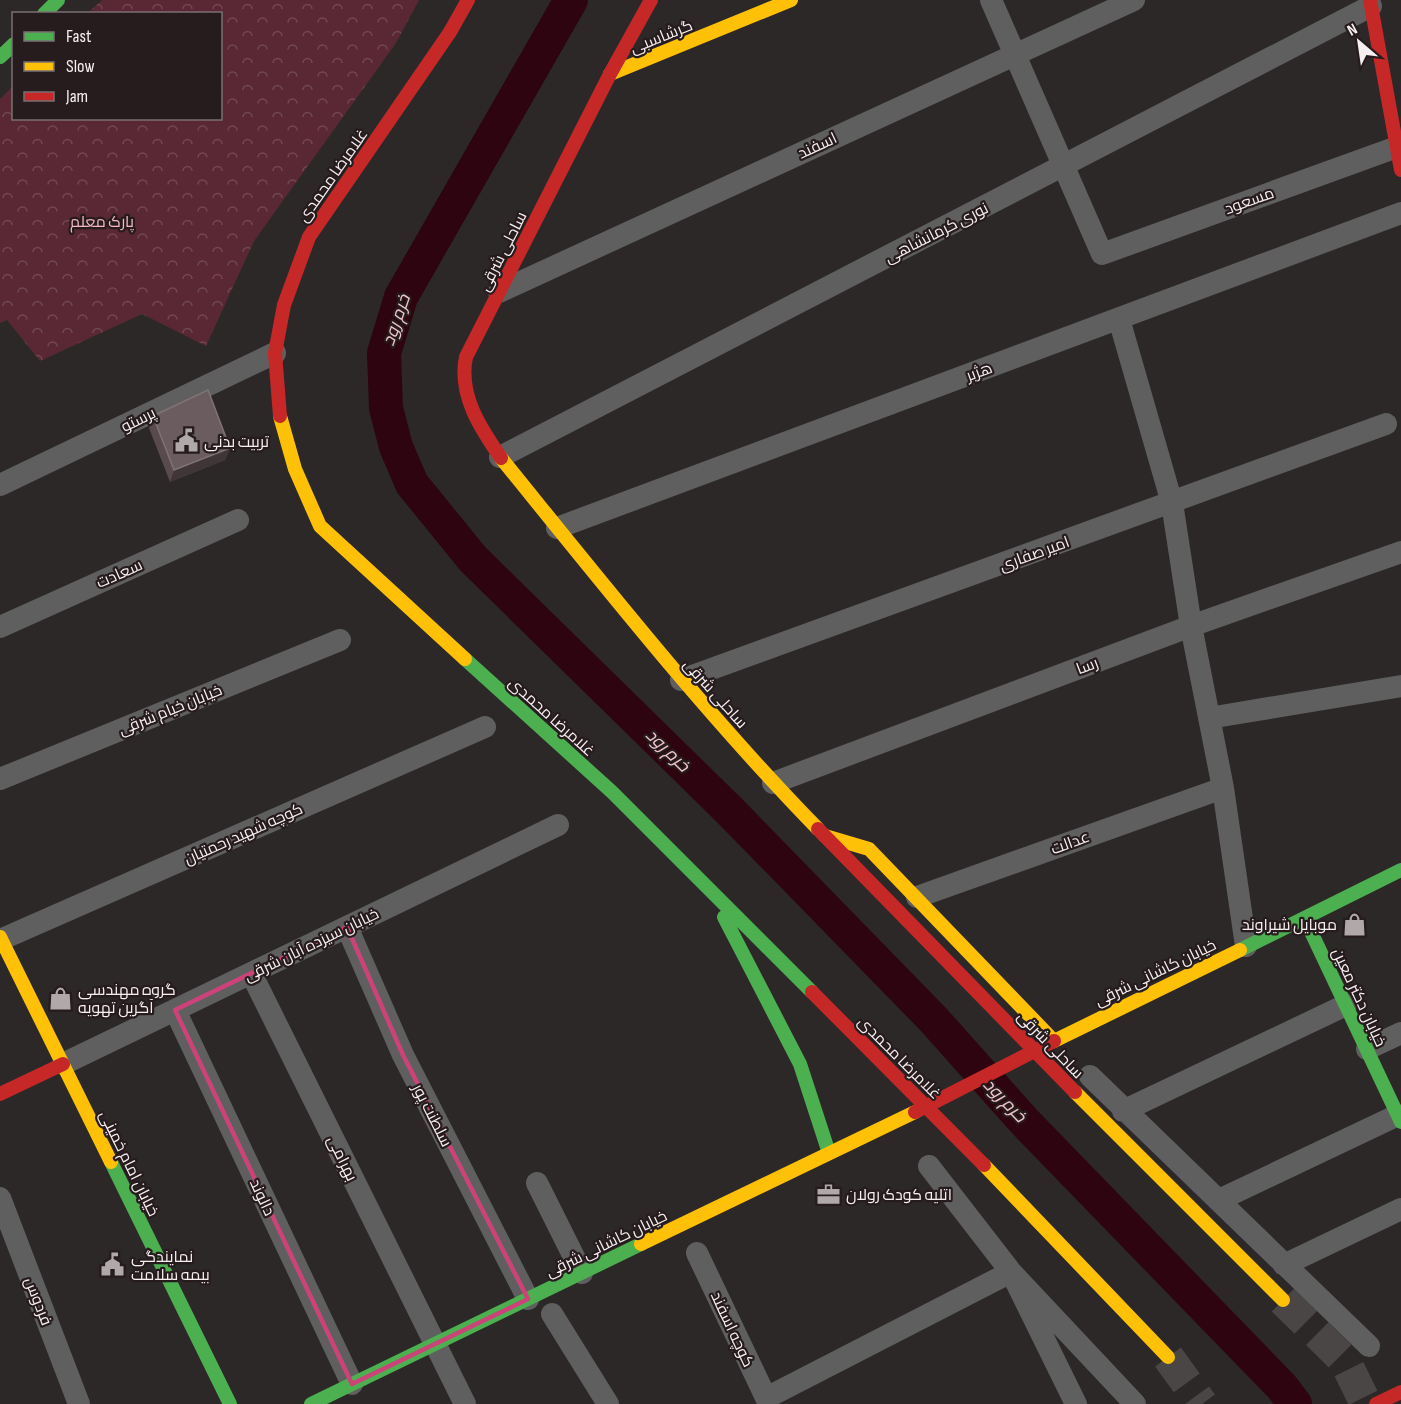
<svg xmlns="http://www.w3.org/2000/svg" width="1401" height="1404" font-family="'Sofia Sans Condensed',Cairo,sans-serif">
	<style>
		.forest { fill: url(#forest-crowns) }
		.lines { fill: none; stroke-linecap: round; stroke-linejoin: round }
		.river { stroke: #2d040f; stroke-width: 34 }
		.secondary-tunnel { stroke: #4b4646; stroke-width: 32; stroke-dasharray: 32 16; stroke-linecap: butt }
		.street { stroke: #5f5f5f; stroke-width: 22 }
		.fast { stroke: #4caf50; stroke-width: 14 }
		.slow { stroke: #ffc107; stroke-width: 14 }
		.jam { stroke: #c62828; stroke-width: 14 }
		.jam-bridge { stroke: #c62828; stroke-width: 14 }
		.wall { fill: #594a4d }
		.shaded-wall { fill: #403537 }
		.building { fill: #6a5c5f; stroke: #807375; stroke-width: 1.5 }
		.marked { fill: none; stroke: #cc4379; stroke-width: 4.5; stroke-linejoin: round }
		.labels { text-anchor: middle; stroke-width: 4.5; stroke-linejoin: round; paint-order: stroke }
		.street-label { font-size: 16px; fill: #f6eeef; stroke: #261b1d }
		.park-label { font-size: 16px; fill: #f8b7c3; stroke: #261b1d }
		.poi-label { font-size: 16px; fill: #f6eeef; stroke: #261b1d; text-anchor: start }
		.water-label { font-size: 18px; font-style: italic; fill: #f2c5cd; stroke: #261b1d }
	</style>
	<defs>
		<pattern id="forest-crowns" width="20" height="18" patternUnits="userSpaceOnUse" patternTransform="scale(1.5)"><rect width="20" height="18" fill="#592834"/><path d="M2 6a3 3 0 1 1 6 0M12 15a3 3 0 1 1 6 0" fill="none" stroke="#714852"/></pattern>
	</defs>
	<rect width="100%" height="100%" fill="#2d2828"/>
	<path class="forest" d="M 102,0 L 419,0 L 396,43 L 254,241 L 206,346 L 142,314 L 40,361 L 7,320 L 0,323 L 0,99 L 13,86 L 14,118 L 220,118 L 220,14 L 88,13 Z"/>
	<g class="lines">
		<path class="river" d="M 571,0 L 401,297 L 384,353 L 386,408 L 396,447 L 412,484 L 473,559 L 730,811 L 933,1019 L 1024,1121 L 1282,1387 L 1295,1404"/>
		<path class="secondary-tunnel" d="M 1283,1300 L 1345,1361 L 1366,1404
			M 1168,1357 L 1202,1404"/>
		<path class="street" d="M 991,0 L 1102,254 L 1397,147
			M 499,292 L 1134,0
			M 1119,319 L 1172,503 L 1191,626 L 1223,788 L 1246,946
			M 500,457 L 1371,6
			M 0,485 L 275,353
			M 557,528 L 1401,213
			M 0,627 L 238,520
			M 681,680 L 1386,424
			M 1209,718 L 1401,686
			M 0,779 L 340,640
			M 773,783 L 1191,626 L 1401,552
			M 917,897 L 1223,788
			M 347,927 L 403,1055 L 528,1299
			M 0,940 L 485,727
			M 251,973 L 465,1404
			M 175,1010 L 352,1384
			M 1367,1049 L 1401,1033
			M 63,1064 L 558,825
			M 1090,1076 L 1369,1346
			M 1123,1111 L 1346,1005
			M 929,1166 L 1011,1272 L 1135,1404
			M 537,1183 L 582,1273
			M 0,1198 L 79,1404
			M 1219,1200 L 1398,1115
			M 697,1253 L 769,1404
			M 1284,1265 L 1401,1209
			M 552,1314 L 608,1404
			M 766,1398 L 1011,1272 L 1076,1404"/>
		<path class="fast" d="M 44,14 L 58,0
			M 0,57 L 14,44
			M 465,659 L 612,792 L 812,992
			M 724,917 L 800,1064 L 829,1153
			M 1305,919 L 1401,1122
			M 1240,950 L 1401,870
			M 111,1162 L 230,1404
			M 311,1404 L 641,1244"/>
		<path class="slow" d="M 610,74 L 791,0
			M 280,416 L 295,469 L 320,526 L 465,659
			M 501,458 C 604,585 704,712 818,829
			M 825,836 L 869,849 L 1054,1041 L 1240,950
			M 0,937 L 111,1162
			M 1075,1092 L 1283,1300
			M 984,1165 L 1168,1357
			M 641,1244 L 915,1112"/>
		<path class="jam" d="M 1370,0 L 1401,170
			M 280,416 L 275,353 L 284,305 L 309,237 L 450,32 L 468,0
			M 501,458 C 481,429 458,395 466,357 L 610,74 L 651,0
			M 818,829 L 1075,1092
			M 812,992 L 984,1165
			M 0,1094 L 63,1064
			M 1376,1404 L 1401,1392"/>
		<path class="jam-bridge" d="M 915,1112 L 1054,1041"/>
	</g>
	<path class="wall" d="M 153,416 L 230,448 L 225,460 L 170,482 L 149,428 Z"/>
	<path class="shaded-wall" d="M 230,448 L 225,460 L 170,482 L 174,470 Z"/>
	<path class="building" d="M 208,390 L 230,448 L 174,470 L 153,416 Z"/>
	<path class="marked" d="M 347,927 L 403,1055 L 528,1299 L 352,1384 L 175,1010 Z"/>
	<defs>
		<symbol id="civic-bare" viewBox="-9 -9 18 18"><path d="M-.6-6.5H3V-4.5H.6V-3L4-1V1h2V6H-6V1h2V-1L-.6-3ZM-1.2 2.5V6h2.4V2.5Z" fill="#b0a9a9" stroke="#261b1d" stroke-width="2.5" paint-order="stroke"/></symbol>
		<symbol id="shop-bare" viewBox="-9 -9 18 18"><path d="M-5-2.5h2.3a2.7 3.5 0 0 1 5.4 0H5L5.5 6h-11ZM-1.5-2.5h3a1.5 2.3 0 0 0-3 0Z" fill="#b0a9a9" stroke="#261b1d" stroke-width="2.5" paint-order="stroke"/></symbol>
		<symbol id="office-bare" viewBox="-9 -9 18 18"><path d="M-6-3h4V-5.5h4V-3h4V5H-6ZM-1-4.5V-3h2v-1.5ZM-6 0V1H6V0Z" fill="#b0a9a9" stroke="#261b1d" stroke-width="2.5" paint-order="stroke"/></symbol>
	</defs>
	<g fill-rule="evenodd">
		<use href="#civic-bare" x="170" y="424" width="33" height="33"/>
		<use href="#shop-bare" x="1338" y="908" width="33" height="33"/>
		<use href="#shop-bare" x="44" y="982" width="33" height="33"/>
		<use href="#office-bare" x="812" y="1178" width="33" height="33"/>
		<use href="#civic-bare" x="96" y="1248" width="33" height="33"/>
	</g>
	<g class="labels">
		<g class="street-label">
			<text transform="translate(661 36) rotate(-22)" y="6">گرشاسبی</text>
			<text transform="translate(817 145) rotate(-25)" y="6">اسفند</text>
			<text transform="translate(332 175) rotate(-55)" y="6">غلامرضا محمدی</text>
			<text transform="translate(1249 200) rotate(-20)" y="6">مسعود</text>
			<text transform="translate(936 232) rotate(-27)" y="6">نوری کرمانشاهی</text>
			<text transform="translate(502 251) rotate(-63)" y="6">ساحلی شرقی</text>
			<text transform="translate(979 371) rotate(-20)" y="6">هژبر</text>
			<text transform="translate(138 419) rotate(-26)" y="6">پرستو</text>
			<text transform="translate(1034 553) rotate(-20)" y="6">امیر صفاری</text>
			<text transform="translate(119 573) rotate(-24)" y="6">سعادت</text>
			<text transform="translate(1087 665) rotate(-21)" y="6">رسا</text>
			<text transform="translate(716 693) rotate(48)" y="6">ساحلی شرقی</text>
			<text transform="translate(170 709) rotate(-22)" y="6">خیابان خیام شرقی</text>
			<text transform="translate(552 716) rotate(42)" y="6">غلامرضا محمدی</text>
			<text transform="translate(243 833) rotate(-24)" y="6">کوچه شهید رحمتیان</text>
			<text transform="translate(1070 842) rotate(-20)" y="6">عدالت</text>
			<text transform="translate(311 944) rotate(-26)" y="6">خیابان سیزده آبان شرقی</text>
			<text transform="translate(1155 972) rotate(-26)" y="6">خیابان کاشانی شرقی</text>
			<text transform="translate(1360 997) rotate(65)" y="6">خیابان دکتر معین</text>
			<text transform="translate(1051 1044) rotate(46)" y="6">ساحلی شرقی</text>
			<text transform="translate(900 1057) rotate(45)" y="6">غلامرضا محمدی</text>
			<text transform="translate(433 1115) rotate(63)" y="6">سلطنت پور</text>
			<text transform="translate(343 1158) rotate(64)" y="6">بهرامی</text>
			<text transform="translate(130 1163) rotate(64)" y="6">خیابان امام خمینی</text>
			<text transform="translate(263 1197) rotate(65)" y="6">دالوند</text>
			<text transform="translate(606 1243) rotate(-26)" y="6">خیابان کاشانی شرقی</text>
			<text transform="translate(39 1301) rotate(69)" y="6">فردوس</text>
			<text transform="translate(733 1329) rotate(65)" y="6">کوچه اسفند</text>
		</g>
		<g class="park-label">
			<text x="102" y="227">پارک معلم</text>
		</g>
		<g class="poi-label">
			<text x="204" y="447">تربیت بدنی</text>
			<text x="1337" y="930" text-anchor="end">موبایل شیراوند</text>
			<text x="78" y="995">گروه مهندسی<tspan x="78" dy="18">آگرین تهویه</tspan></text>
			<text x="846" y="1200">اتلیه کودک رولان</text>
			<text x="131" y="1262">نمایندگی<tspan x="131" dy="18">بیمه سلامت</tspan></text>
		</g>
		<g class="water-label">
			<text transform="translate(396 320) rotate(-71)" y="6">خرم رود</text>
			<text transform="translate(668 750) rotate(44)" y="6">خرم رود</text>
			<text transform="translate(1005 1100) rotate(46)" y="6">خرم رود</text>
		</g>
	</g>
	<rect x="12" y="12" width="210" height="108" fill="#261b1d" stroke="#796f71" stroke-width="1.5"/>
	<rect x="24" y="32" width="30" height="9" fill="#4caf50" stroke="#796f71" stroke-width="1.5"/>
	<text x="66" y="42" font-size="18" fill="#f6eeef">Fast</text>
	<rect x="24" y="62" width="30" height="9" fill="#ffc107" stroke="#796f71" stroke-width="1.5"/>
	<text x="66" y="72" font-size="18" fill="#f6eeef">Slow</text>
	<rect x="24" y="92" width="30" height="9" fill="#c62828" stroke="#796f71" stroke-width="1.5"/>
	<text x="66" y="102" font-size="18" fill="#f6eeef">Jam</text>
	<g transform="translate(1359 42) rotate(331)" stroke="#261b1d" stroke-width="4.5" paint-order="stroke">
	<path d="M0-4.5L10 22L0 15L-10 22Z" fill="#f6eeef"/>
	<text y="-9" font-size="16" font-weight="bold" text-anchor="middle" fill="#f6eeef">N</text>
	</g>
</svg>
